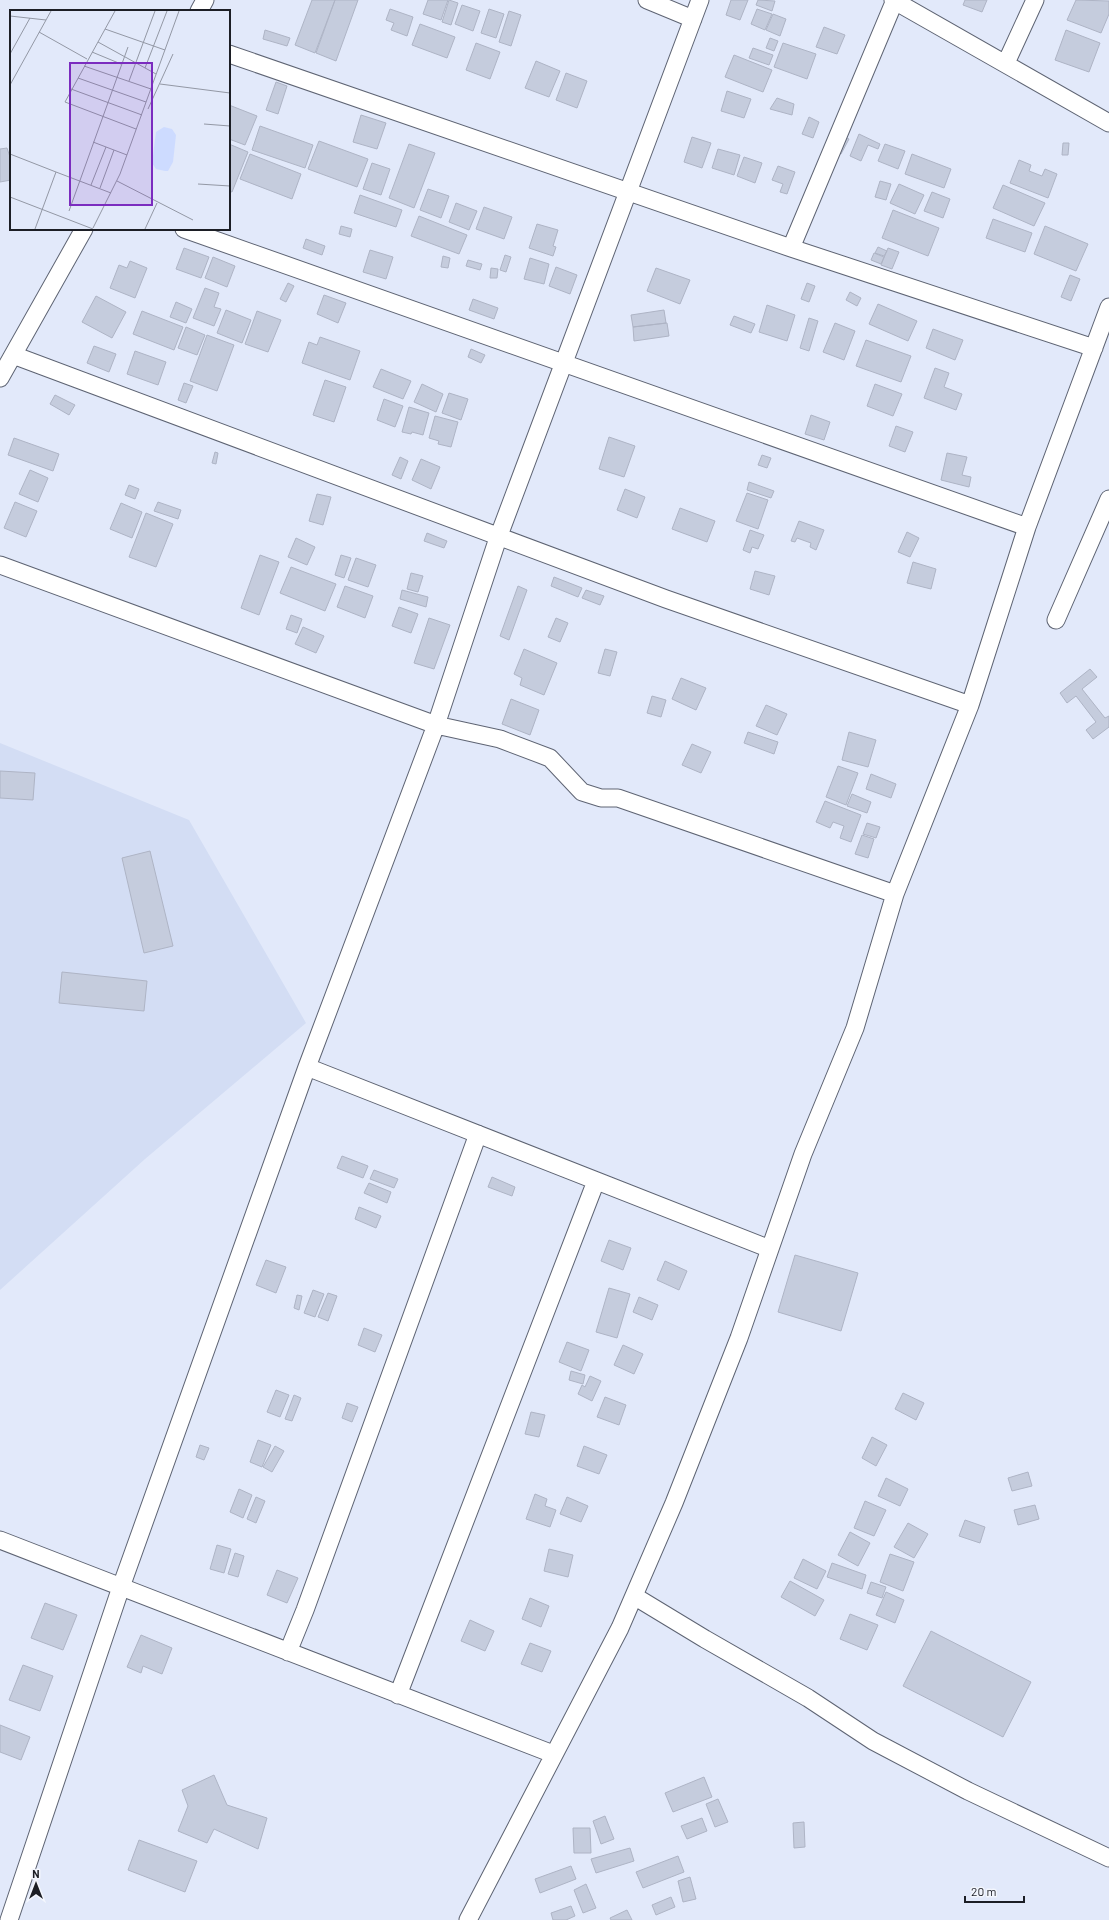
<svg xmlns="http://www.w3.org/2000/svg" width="1109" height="1920" font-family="Barlow,sans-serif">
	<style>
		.built { fill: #d3ddf4 }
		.building { fill: #c5ccdd; stroke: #aeb4c5 }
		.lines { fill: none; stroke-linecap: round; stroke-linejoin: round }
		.street-casing { stroke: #5e6473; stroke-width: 19 }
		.street { stroke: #fff; stroke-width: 17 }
		.inset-road { fill: none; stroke: #9398a5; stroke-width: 1 }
		.view { fill: #7b2cbf; fill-opacity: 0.15; stroke: #7b2cbf; stroke-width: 2 }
		.inset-edge { fill: none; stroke: #1c1e25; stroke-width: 2 }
	</style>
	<rect width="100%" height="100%" fill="#e2e9fa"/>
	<path class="built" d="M 0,743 L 189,820 L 306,1023 L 145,1159 L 0,1290 Z"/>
	<path class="building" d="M 312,0 L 335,0 L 315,53 L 295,45 Z
		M 335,0 L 358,0 L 336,61 L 316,53 Z
		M 428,0 L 448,0 L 441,20 L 423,14 Z
		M 449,0 L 458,3 L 451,25 L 442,22 Z
		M 731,0 L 748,0 L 740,20 L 726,15 Z
		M 758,0 L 775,1 L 772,11 L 756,5 Z
		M 965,0 L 987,0 L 982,12 L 963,5 Z
		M 1076,0 L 1109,1 L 1109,14 L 1101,33 L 1067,20 Z
		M 462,5 L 480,11 L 473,31 L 455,24 Z
		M 390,9 L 413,17 L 407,36 L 391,30 L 394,23 L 386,20 Z
		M 489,9 L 504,14 L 496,38 L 481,33 Z
		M 757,9 L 772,14 L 765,30 L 751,24 Z
		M 509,11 L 521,15 L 511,46 L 499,42 Z
		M 773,14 L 786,19 L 780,36 L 766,30 Z
		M 420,24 L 455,37 L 447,58 L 412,45 Z
		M 824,27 L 845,35 L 837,54 L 816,47 Z
		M 265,30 L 290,38 L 287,46 L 263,39 Z
		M 1066,30 L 1100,43 L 1089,72 L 1055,60 Z
		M 770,38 L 778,41 L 774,51 L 766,48 Z
		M 476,43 L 500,52 L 490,79 L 466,70 Z
		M 783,43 L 816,54 L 807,79 L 774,67 Z
		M 753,48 L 773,55 L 769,65 L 749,58 Z
		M 734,55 L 772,70 L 763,92 L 725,77 Z
		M 536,61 L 560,71 L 549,97 L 525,88 Z
		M 566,73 L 587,81 L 577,108 L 556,100 Z
		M 276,82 L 287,86 L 278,114 L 266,110 Z
		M 727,91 L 751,99 L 744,118 L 721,111 Z
		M 777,98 L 794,104 L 792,115 L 770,109 Z
		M 229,105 L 257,116 L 245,145 L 229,139 Z
		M 361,115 L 386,123 L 377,149 L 353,142 Z
		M 809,117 L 819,122 L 813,138 L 802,134 Z
		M 260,126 L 313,145 L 305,168 L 252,150 Z
		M 859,134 L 880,144 L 878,149 L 868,145 L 861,161 L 850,156 Z
		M 841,135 L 849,139 L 841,154 L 834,151 Z
		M 692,137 L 711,143 L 702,168 L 684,162 Z
		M 319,141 L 368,159 L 357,187 L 308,169 Z
		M 1063,143 L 1069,143 L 1068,155 L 1062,155 Z
		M 229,144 L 248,152 L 232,192 L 229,191 Z
		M 409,144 L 435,153 L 414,208 L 389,198 Z
		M 885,144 L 905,151 L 898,169 L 878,161 Z
		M 7,148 L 11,160 L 11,180 L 0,182 L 0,149 Z
		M 718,149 L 740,155 L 734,175 L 712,168 Z
		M 250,154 L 301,174 L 292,199 L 240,179 Z
		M 912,154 L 951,169 L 944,188 L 905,174 Z
		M 744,157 L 762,163 L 755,183 L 737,176 Z
		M 1019,160 L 1031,165 L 1029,171 L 1042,176 L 1045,169 L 1057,174 L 1048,198 L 1010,183 Z
		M 372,163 L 390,169 L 381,195 L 363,189 Z
		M 778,166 L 795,172 L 787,194 L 780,192 L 783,184 L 772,180 Z
		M 880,181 L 891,184 L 886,200 L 875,197 Z
		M 899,184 L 924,195 L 915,214 L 890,203 Z
		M 1003,185 L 1045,203 L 1034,226 L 993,208 Z
		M 428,189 L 449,196 L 441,218 L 420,210 Z
		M 932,192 L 950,199 L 943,218 L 924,211 Z
		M 360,195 L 402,210 L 396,227 L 354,213 Z
		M 456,203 L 477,211 L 469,230 L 449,222 Z
		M 484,207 L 512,217 L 504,239 L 476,229 Z
		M 893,210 L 939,228 L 928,256 L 882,238 Z
		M 419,216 L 467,235 L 459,254 L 411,236 Z
		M 993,219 L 1032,233 L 1025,252 L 986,238 Z
		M 537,224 L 558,230 L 553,246 L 556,247 L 553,256 L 529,248 Z
		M 341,226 L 352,229 L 350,237 L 339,234 Z
		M 1045,226 L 1088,244 L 1076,271 L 1034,254 Z
		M 306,239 L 325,246 L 322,255 L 303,248 Z
		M 878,247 L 887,251 L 884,256 L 875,253 Z
		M 184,248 L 209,257 L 201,278 L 176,269 Z
		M 888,248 L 899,252 L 892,269 L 881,265 Z
		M 370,250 L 393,257 L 386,279 L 363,272 Z
		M 874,253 L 884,257 L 881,264 L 871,260 Z
		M 505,255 L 511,257 L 506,272 L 500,270 Z
		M 443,256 L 450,258 L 448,268 L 441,267 Z
		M 213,257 L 235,266 L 227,287 L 205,278 Z
		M 530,258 L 549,264 L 544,284 L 524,279 Z
		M 468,260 L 482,264 L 480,270 L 466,266 Z
		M 130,261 L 147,268 L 135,298 L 110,288 L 119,265 L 127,268 Z
		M 556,267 L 577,275 L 570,294 L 549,286 Z
		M 491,268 L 498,269 L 497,278 L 490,278 Z
		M 656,268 L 690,280 L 680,304 L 647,291 Z
		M 1070,275 L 1080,279 L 1071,301 L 1061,297 Z
		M 288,283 L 294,286 L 286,302 L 280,299 Z
		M 807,283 L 815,286 L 809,302 L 801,299 Z
		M 205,288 L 219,293 L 214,307 L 221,309 L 214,326 L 193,318 Z
		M 850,292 L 861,298 L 857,306 L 846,300 Z
		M 324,295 L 346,303 L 338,323 L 317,314 Z
		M 96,296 L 126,312 L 112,338 L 82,322 Z
		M 473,299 L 498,308 L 494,319 L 469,310 Z
		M 176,302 L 192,309 L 186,323 L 170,317 Z
		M 878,304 L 917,321 L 908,341 L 869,324 Z
		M 767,305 L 795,315 L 787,341 L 759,332 Z
		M 226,310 L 251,320 L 242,343 L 217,333 Z
		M 664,310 L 666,323 L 633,327 L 631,315 Z
		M 142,311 L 183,327 L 174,350 L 133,334 Z
		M 257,311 L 281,320 L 268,352 L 245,344 Z
		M 734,316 L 755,324 L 751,333 L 730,325 Z
		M 809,318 L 818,321 L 809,351 L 800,348 Z
		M 667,323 L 669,336 L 634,341 L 633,327 Z
		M 835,323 L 855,331 L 844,360 L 823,352 Z
		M 186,327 L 205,335 L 197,355 L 178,348 Z
		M 933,329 L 963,340 L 955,360 L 926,348 Z
		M 207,335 L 234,345 L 217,391 L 190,381 Z
		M 320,337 L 360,351 L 350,380 L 302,363 L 309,342 L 317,345 Z
		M 866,340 L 911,356 L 901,382 L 856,366 Z
		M 94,346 L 116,354 L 109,372 L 87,363 Z
		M 471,349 L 485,355 L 481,363 L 468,357 Z
		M 135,351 L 166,362 L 158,385 L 127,374 Z
		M 935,368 L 949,373 L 944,387 L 962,394 L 956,410 L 924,398 Z
		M 381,369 L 411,381 L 403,399 L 373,387 Z
		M 325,380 L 346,387 L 334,422 L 313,415 Z
		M 184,383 L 193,386 L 186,403 L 178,400 Z
		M 422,384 L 443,394 L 436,412 L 414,402 Z
		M 875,384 L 902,394 L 893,416 L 867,406 Z
		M 449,393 L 468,399 L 461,420 L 442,413 Z
		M 55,395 L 75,405 L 69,415 L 50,404 Z
		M 384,399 L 403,406 L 395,427 L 377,420 Z
		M 409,407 L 429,413 L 423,435 L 412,432 L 411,434 L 402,432 Z
		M 811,415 L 830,422 L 824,440 L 805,434 Z
		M 435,416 L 458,422 L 451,447 L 438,444 L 439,441 L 429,438 Z
		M 896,426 L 913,432 L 905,452 L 889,446 Z
		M 609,437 L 635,446 L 624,477 L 599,469 Z
		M 14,438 L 59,454 L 53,471 L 8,455 Z
		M 215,452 L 218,453 L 216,464 L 212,463 Z
		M 947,453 L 967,457 L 962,475 L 971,477 L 969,487 L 941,480 Z
		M 762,455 L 771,458 L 767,468 L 758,465 Z
		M 400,457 L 408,461 L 401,479 L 392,475 Z
		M 421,459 L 440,467 L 431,489 L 412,480 Z
		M 30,470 L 48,478 L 38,502 L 19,494 Z
		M 749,482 L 774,491 L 771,498 L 747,490 Z
		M 129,485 L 139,489 L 135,499 L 125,495 Z
		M 625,489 L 645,497 L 637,518 L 617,510 Z
		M 747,493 L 768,500 L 758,529 L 736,521 Z
		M 317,494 L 331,497 L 323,525 L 309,521 Z
		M 15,502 L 37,511 L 26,537 L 4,528 Z
		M 158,502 L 181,510 L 178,519 L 154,511 Z
		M 121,503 L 142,512 L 132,538 L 110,529 Z
		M 680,508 L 715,521 L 707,542 L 672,529 Z
		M 146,513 L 173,524 L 156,567 L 129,557 Z
		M 799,521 L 824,530 L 816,550 L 810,547 L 811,543 L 797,538 L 795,542 L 791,541 Z
		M 750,530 L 764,535 L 758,549 L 752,547 L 750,553 L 743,550 Z
		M 907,532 L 919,538 L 910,557 L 898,552 Z
		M 427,533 L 447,541 L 444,548 L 424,541 Z
		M 296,538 L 315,547 L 307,565 L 288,557 Z
		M 260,555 L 279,562 L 259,615 L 241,608 Z
		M 341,555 L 351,558 L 344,578 L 335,575 Z
		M 356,558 L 376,565 L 368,587 L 348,580 Z
		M 913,562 L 936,569 L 931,589 L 907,583 Z
		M 291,567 L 336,584 L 325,611 L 280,593 Z
		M 755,571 L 775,576 L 769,595 L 750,589 Z
		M 411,573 L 423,576 L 418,592 L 407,589 Z
		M 554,577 L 582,588 L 578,597 L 551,586 Z
		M 345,586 L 373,596 L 365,618 L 337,607 Z
		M 518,586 L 527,590 L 509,640 L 500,636 Z
		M 402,590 L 428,597 L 426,607 L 400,599 Z
		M 586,590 L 604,596 L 600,605 L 582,598 Z
		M 399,607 L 418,614 L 411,633 L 392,626 Z
		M 291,615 L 302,619 L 297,633 L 286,629 Z
		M 429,618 L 450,625 L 434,669 L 414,663 Z
		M 556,618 L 568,623 L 560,642 L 548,637 Z
		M 303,627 L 324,636 L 316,653 L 295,644 Z
		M 524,649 L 557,663 L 544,695 L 520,685 L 522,678 L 514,674 Z
		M 605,649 L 617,652 L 610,676 L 598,673 Z
		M 1090,669 L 1097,677 L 1082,689 L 1105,718 L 1109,716 L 1109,727 L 1093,739 L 1086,730 L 1096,722 L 1076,696 L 1067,703 L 1060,693 Z
		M 681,678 L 706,688 L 696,710 L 672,699 Z
		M 652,696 L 666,700 L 661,717 L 647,713 Z
		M 511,699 L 539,710 L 530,735 L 502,724 Z
		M 766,705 L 787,714 L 777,735 L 756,726 Z
		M 748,732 L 778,742 L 774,754 L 744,743 Z
		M 849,732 L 876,740 L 868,767 L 842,760 Z
		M 692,744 L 711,752 L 701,773 L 682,765 Z
		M 838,766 L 858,773 L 846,805 L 826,797 Z
		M 0,771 L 35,773 L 33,800 L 0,798 Z
		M 871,774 L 896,784 L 891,798 L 866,789 Z
		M 852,794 L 871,802 L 867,813 L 847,806 Z
		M 825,801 L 861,815 L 851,842 L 840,838 L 844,826 L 833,822 L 830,828 L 816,822 Z
		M 867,823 L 880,827 L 876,838 L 863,834 Z
		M 862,835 L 874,839 L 868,858 L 855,854 Z
		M 150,851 L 173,946 L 144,953 L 122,858 Z
		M 62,972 L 147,981 L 144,1011 L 59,1003 Z
		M 342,1156 L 368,1166 L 363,1178 L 337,1168 Z
		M 374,1170 L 398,1179 L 394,1188 L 370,1179 Z
		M 492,1177 L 515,1187 L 512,1196 L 488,1187 Z
		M 369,1183 L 391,1192 L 387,1203 L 364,1193 Z
		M 359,1207 L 381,1216 L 376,1228 L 355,1219 Z
		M 609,1240 L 631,1248 L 623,1270 L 601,1261 Z
		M 795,1255 L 858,1273 L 841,1331 L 778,1312 Z
		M 266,1260 L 286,1267 L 276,1293 L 256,1285 Z
		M 665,1261 L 687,1271 L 679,1290 L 657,1280 Z
		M 609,1288 L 630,1294 L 617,1338 L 596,1332 Z
		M 313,1290 L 324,1294 L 315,1317 L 304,1313 Z
		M 328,1293 L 337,1296 L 328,1321 L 318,1317 Z
		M 297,1295 L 302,1296 L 299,1310 L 294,1308 Z
		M 639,1297 L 658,1305 L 652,1320 L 633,1312 Z
		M 364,1328 L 382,1335 L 375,1352 L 358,1345 Z
		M 567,1342 L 589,1350 L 581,1371 L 559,1362 Z
		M 623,1345 L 643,1354 L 634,1374 L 614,1365 Z
		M 571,1371 L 585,1375 L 583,1384 L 569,1380 Z
		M 590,1376 L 601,1381 L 592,1401 L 578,1394 L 582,1385 L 585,1387 Z
		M 276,1390 L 289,1395 L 280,1417 L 267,1412 Z
		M 903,1393 L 924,1403 L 916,1420 L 895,1409 Z
		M 294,1395 L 301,1398 L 292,1421 L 285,1419 Z
		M 605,1397 L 626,1405 L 619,1425 L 597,1417 Z
		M 347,1403 L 358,1407 L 352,1422 L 342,1418 Z
		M 531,1412 L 545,1415 L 539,1437 L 525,1434 Z
		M 872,1437 L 887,1445 L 876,1466 L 862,1458 Z
		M 258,1440 L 271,1445 L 262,1467 L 250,1462 Z
		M 200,1445 L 209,1448 L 204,1460 L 196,1457 Z
		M 275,1446 L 284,1451 L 272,1472 L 263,1467 Z
		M 584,1446 L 607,1455 L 599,1474 L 577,1466 Z
		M 1028,1472 L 1032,1486 L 1012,1491 L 1008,1478 Z
		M 886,1478 L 908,1489 L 900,1506 L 878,1496 Z
		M 239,1489 L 252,1495 L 243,1518 L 230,1512 Z
		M 535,1494 L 547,1499 L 545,1506 L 556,1510 L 550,1527 L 526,1519 Z
		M 256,1497 L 265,1501 L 256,1523 L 247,1519 Z
		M 567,1497 L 588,1506 L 581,1522 L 560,1514 Z
		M 865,1501 L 886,1510 L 874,1536 L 854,1528 Z
		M 1035,1505 L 1039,1519 L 1018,1525 L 1014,1510 Z
		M 965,1520 L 985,1527 L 980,1543 L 959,1536 Z
		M 908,1523 L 928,1534 L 914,1558 L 894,1547 Z
		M 850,1532 L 870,1543 L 858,1566 L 838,1555 Z
		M 217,1545 L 231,1549 L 224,1573 L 210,1569 Z
		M 549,1549 L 573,1555 L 568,1577 L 544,1571 Z
		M 235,1553 L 244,1556 L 238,1577 L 228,1574 Z
		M 890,1554 L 914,1562 L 903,1591 L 880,1582 Z
		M 803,1559 L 826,1571 L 817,1589 L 794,1578 Z
		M 832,1563 L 866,1575 L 862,1589 L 827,1577 Z
		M 277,1570 L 298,1578 L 287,1603 L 267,1595 Z
		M 790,1581 L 824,1600 L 815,1616 L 781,1597 Z
		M 871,1582 L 886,1587 L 882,1598 L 867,1593 Z
		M 886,1592 L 904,1600 L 895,1623 L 876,1615 Z
		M 530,1598 L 549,1606 L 541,1627 L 522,1619 Z
		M 45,1603 L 77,1615 L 63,1650 L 31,1638 Z
		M 850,1614 L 878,1625 L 867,1650 L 840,1639 Z
		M 470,1620 L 494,1631 L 485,1651 L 461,1641 Z
		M 931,1631 L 1031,1682 L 1003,1737 L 903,1686 Z
		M 141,1635 L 172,1648 L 162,1674 L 143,1666 L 141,1673 L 127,1667 Z
		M 530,1643 L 551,1651 L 542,1672 L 521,1664 Z
		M 23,1665 L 53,1676 L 40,1711 L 9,1700 Z
		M 0,1725 L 30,1737 L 21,1760 L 0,1752 Z
		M 214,1775 L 227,1805 L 267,1818 L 258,1849 L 214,1829 L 207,1843 L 178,1831 L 188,1806 L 182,1790 Z
		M 704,1777 L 712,1797 L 673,1812 L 665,1793 Z
		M 718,1799 L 728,1822 L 715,1827 L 706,1804 Z
		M 605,1816 L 614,1839 L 601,1844 L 593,1821 Z
		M 702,1818 L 707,1831 L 687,1839 L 681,1826 Z
		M 804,1822 L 805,1847 L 794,1848 L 793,1823 Z
		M 573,1828 L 590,1828 L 591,1853 L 574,1853 Z
		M 139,1840 L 197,1861 L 185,1892 L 128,1870 Z
		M 630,1848 L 634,1861 L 596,1873 L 591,1859 Z
		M 678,1856 L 684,1872 L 643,1888 L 636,1872 Z
		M 571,1866 L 576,1879 L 540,1893 L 535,1879 Z
		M 690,1877 L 696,1899 L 683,1902 L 678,1881 Z
		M 586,1884 L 596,1908 L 583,1913 L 574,1890 Z
		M 671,1897 L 675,1907 L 656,1915 L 652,1905 Z
		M 571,1906 L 575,1916 L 566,1920 L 553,1920 L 551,1913 Z
		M 627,1910 L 632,1920 L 611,1920 L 610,1918 Z"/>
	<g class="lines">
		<defs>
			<path id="street" d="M 647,0 L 693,19
				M 893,0 L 1109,123
				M 199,11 L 205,0
				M 229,54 L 791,248 L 1094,348
				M 1006,63 L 1035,0
				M 184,229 L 1027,527
				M 791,248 L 895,0
				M 13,355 L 666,599 L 970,705
				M 0,378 L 84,229
				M 0,565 L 436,725 L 500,739 L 550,758 L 582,792 L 601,798 L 618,798 L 895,894
				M 1056,620 L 1109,499
				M 307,1067 L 770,1249
				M 0,1540 L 553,1754
				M 634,1596 L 705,1639 L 808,1698 L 873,1741 L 968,1791 L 1109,1858
				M 288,1652 L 305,1610 L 478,1134
				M 398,1695 L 596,1181
				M 9,1920 L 121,1587 L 307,1067 L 436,725 L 498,538 L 700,0
				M 468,1920 L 620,1628 L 674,1503 L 739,1338 L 803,1154 L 855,1028 L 895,894 L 970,705 L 1027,527 L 1109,307"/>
		</defs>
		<use href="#street" class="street-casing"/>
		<use href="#street" class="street"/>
	</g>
	<g transform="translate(10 10)">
		<rect width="220" height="220" fill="#e2e9fa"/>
		<path d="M 154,117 L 162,119 L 166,125 L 163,152 L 158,161 L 155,161 L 146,159 L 142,153 L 146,122 Z" fill="#cddbff"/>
		<path class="inset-road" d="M 105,1 L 55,92 L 126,119M 0,6 L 36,10M 95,19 L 155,40M 29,22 L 77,49M 88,32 L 146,64M 82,42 L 111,54M 0,44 L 20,8M 74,56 L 141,79M 135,58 L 157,1M 68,68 L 136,92M 119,71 L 145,1M 150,74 L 220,83M 0,75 L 41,1M 61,79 L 132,105M 138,99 L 163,44M 194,114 L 220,116M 83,132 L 117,145M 0,144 L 46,162M 107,171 L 183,210M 188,174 L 220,176M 81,175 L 96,137M 90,178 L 104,140M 0,187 L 83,219M 59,201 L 118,37M 83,218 L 110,164 L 169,1M 25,219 L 46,162 L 101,183M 135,219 L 147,193"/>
		<path class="view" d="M 60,53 L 142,53 L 142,195 L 60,195 Z"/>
		<rect width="220" height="220" class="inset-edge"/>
	</g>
	<g transform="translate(36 1884)" stroke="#f3f6fd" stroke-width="3" paint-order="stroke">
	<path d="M0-3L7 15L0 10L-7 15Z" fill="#1c1e25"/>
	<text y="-6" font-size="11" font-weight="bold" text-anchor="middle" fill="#1c1e25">N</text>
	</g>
	<path d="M965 1896v6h59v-6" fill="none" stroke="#1c1e25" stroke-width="2"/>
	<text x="971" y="1896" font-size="12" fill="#1c1e25" stroke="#f3f6fd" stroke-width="3" paint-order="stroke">20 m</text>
</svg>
